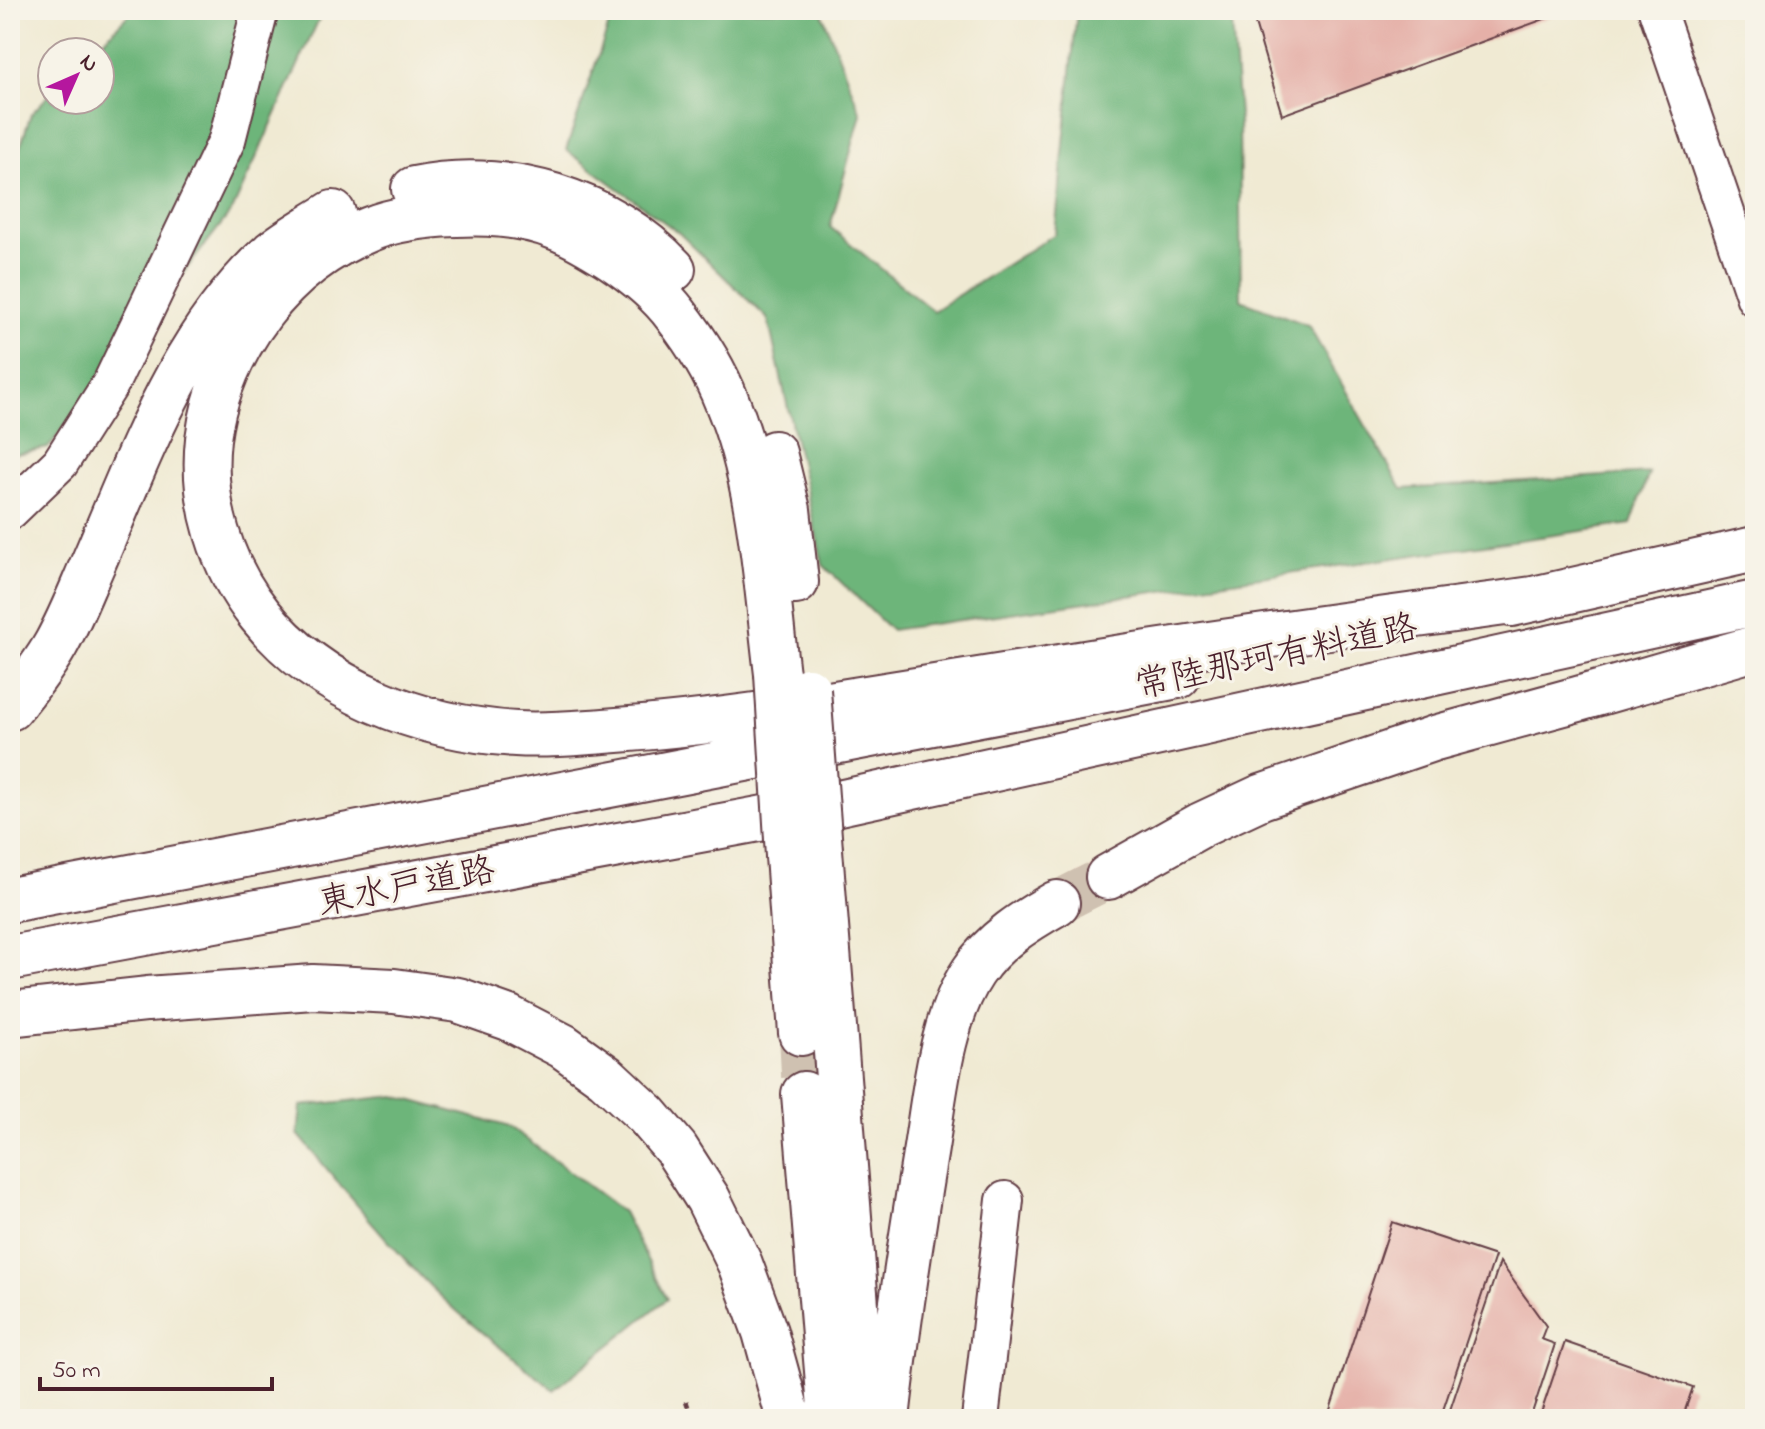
<svg xmlns="http://www.w3.org/2000/svg" width="1765" height="1429" font-family="'Indie Flower','Klee One',sans-serif">
	<style>
		.forest { fill: #6db57a; stroke: #5c6a52; stroke-width: 2 }
		.building { fill: #e5b0a8 }
		.lines { fill: none; stroke-linecap: round; stroke-linejoin: round }
		.highway-tunnel { stroke: #cfc1b1; stroke-width: 44; stroke-dasharray: 44 22; stroke-linecap: butt }
		.minor-casing { stroke: #633d44; stroke-width: 40 }
		.highway-casing { stroke: #633d44; stroke-width: 48 }
		.path { stroke: #633d44; stroke-width: 5; stroke-dasharray: 6 6; stroke-linecap: butt }
		.minor { stroke: #fff; stroke-width: 36 }
		.highway { stroke: #fff; stroke-width: 44 }
		.highway-bridge-casing { stroke: #633d44; stroke-width: 48; stroke-linecap: butt }
		.highway-bridge { stroke: #fff; stroke-width: 44 }
		.labels { text-anchor: middle; stroke-width: 6; stroke-linejoin: round; paint-order: stroke }
		.street-label { font-size: 36px; fill: #4a1f2b; stroke: #f7f3e8 }
	</style>
	<rect width="100%" height="100%" fill="#f7f3e8"/>
	<filter id="ink" filterUnits="userSpaceOnUse"><feTurbulence type="fractalNoise" baseFrequency=".0125" numOctaves="2"/><feDisplacementMap in="SourceGraphic" scale="16" xChannelSelector="R" yChannelSelector="G"/><feConvolveMatrix kernelMatrix="1 2 1 2 8 2 1 2 1" color-interpolation-filters="sRGB"/></filter>
	<filter id="wash" filterUnits="userSpaceOnUse"><feTurbulence type="fractalNoise" baseFrequency=".006" numOctaves="4" result="noise"/><feDisplacementMap in="SourceGraphic" scale="32" xChannelSelector="R" yChannelSelector="G"/><feGaussianBlur stdDeviation="1.8" result="paint"/><feColorMatrix in="noise" values="0 0 0 0 0 0 0 0 0 0 0 0 0 0 0 0 0 1.4 0 .05"/><feComposite in="paint" operator="in"/></filter>
	<g filter="url(#wash)">
		<rect width="100%" height="100%" fill="#f0ead3"/>
		<path class="forest" d="M 133,10 L 323,10 L 233,209 L 48,448 L 10,455 L 10,178 L 31,114 L 52,92 L 52,100 L 100,100 L 100,52 L 92,52 Z
			M 610,10 L 821,10 L 861,114 L 830,227 L 933,311 L 1055,234 L 1077,10 L 1231,10 L 1239,115 L 1241,300 L 1308,325 L 1402,489 L 1649,473 L 1631,524 L 891,630 L 823,565 L 768,319 L 679,233 L 566,150 L 612,16 Z
			M 395,1096 L 510,1127 L 623,1212 L 667,1299 L 554,1390 C 512,1357 469,1324 431,1287 C 384,1239 341,1186 298,1134 L 301,1106 Z"/>
		<g id="blocks">
			<path class="building" d="M 1251,10 L 1569,10 L 1282,115 Z
				M 1101,864 L 1116,893 L 1065,920 L 1050,892 Z
				M 815,1032 L 821,1092 L 791,1095 L 784,1035 Z
				M 1392,1222 L 1495,1256 L 1440,1419 L 1327,1419 Z
				M 1500,1262 L 1546,1326 L 1541,1339 L 1555,1344 L 1530,1419 L 1447,1419 Z
				M 1565,1342 L 1693,1387 L 1682,1419 L 1539,1419 Z"/>
		</g>
	</g>
	<g filter="url(#ink)">
		<use href="#blocks" fill-opacity="0" stroke="#633d44" stroke-width="2"/>
		<g class="lines">
			<path class="highway-tunnel" d="M 1057,903 L 1108,877
				M 801,1033 L 804,1094"/>
			<defs>
				<path id="minor" d="M 1657,10 L 1755,298
					M 10,511 L 60,463 L 111,383 L 227,140 L 260,10
					M 980,1419 L 1005,1200"/>
				<path id="highway" d="M 414,189 C 506,170 608,200 673,269
					M 774,453 L 788,510 L 796,582
					M 1511,604 L 1755,549
					M 777,674 C 766,585 761,484 727,402 C 715,371 696,341 676,315 C 658,291 635,273 611,257 C 593,246 575,234 555,227 C 524,215 489,212 456,214 C 427,215 397,218 370,229 C 284,263 220,347 208,439 C 201,501 221,567 260,615 C 321,691 421,728 516,734 C 545,736 575,733 604,731 C 680,726 755,716 829,704 C 916,690 1004,676 1091,662 C 1240,638 1390,619 1540,598
					M 10,708 C 27,687 43,667 56,644 C 71,617 82,588 94,561 C 141,452 182,334 272,253 C 290,238 313,226 333,213
					M 820,850 L 865,1419
					M 788,856 L 801,1033
					M 1108,877 L 1201,825 L 1261,797 L 1435,738 L 1578,699 L 1755,648
					M 10,900 L 1178,676
					M 10,958 L 802,811 L 1755,603
					M 10,1014 L 147,999 L 313,987 L 394,991 L 458,1000 L 509,1018 L 563,1046 L 606,1077 L 647,1115 L 676,1149 L 708,1199 L 740,1264 L 765,1332 L 789,1419
					M 804,1094 L 831,1419
					M 887,1419 C 897,1328 911,1238 926,1148 C 935,1092 941,1020 973,972 C 993,941 1025,921 1057,903"/>
			</defs>
			<use href="#minor" class="minor-casing"/>
			<use href="#highway" class="highway-casing"/>
			<path class="path" d="M 686,1401 L 692,1419"/>
			<use href="#minor" class="minor"/>
			<use href="#highway" class="highway"/>
			<defs>
				<path id="highway-bridge" d="M 777,674 L 788,856
					M 808,690 L 820,850"/>
			</defs>
			<use href="#highway-bridge" class="highway-bridge-casing"/>
			<use href="#highway-bridge" class="highway-bridge"/>
		</g>
	</g>
	<g class="labels">
		<g class="street-label">
			<text transform="translate(1276 654) rotate(-12)" y="13">常陸那珂有料道路</text>
			<text transform="translate(406 884) rotate(-11)" y="13">東水戸道路</text>
		</g>
	</g>
	<rect width="1765" height="1429" fill="none" stroke="#f7f3e8" stroke-width="40"/>
	<g transform="translate(76 76) rotate(45)"><circle r="38" fill="#f7f3e8" stroke="#b29e9c" stroke-width="2"/>
	<path d="M0-6L14 30L0 20L-14 30Z" fill="#b5179e"/>
	<text y="-12" font-size="22" font-weight="bold" text-anchor="middle" fill="#4a1f2b">N</text>
	</g>
	<path d="M40 1377v12h232v-12" fill="none" stroke="#4a1f2b" stroke-width="4"/>
	<text x="52" y="1377" font-size="24" fill="#4a1f2b" stroke="#f7f3e8" stroke-width="6" paint-order="stroke">50 m</text>
</svg>
